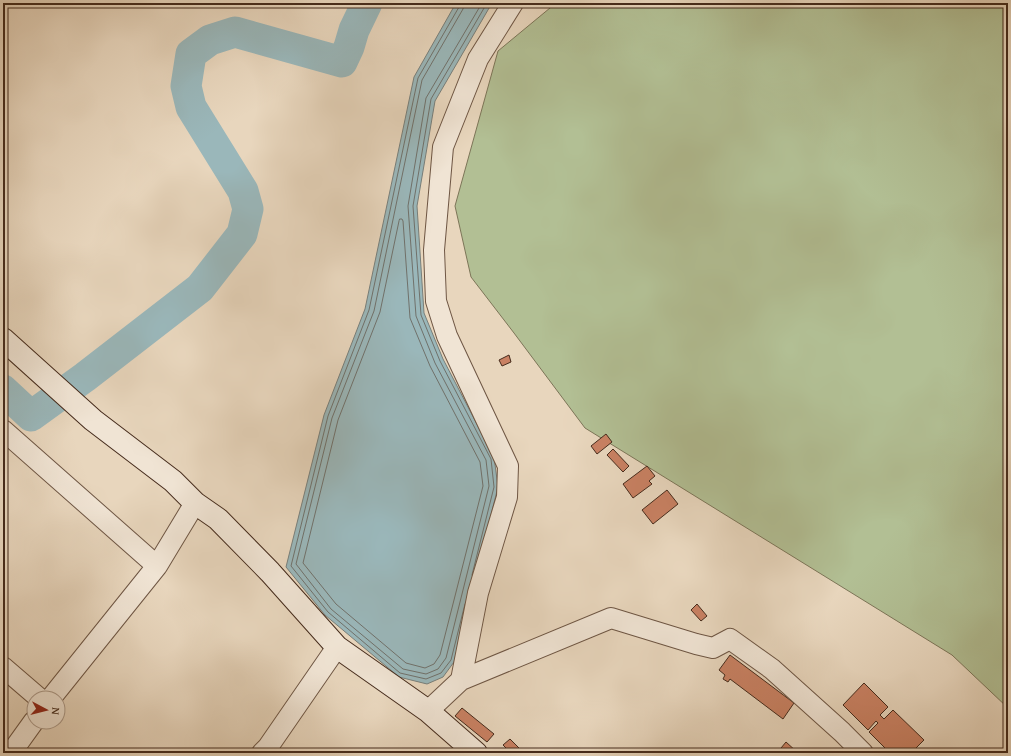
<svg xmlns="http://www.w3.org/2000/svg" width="1011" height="756" font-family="'Gentium Book Plus',serif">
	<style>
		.green { fill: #b2bf94; stroke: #7c7558 }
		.water { fill: #9ab7ba; stroke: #787f7b }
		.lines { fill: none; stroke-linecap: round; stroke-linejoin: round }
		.shore { stroke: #70716b; stroke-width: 1 }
		.river { stroke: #9ab7ba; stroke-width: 31 }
		.building { fill: #c98163; stroke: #452b1c }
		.street-casing { stroke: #6e5644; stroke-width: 22 }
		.secondary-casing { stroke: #452b1c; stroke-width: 24 }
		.street { stroke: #f0e4d4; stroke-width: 20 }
		.secondary { stroke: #f0e4d4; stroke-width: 22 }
	</style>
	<rect width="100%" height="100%" fill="#e8d6bd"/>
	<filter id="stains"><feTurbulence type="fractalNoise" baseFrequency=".005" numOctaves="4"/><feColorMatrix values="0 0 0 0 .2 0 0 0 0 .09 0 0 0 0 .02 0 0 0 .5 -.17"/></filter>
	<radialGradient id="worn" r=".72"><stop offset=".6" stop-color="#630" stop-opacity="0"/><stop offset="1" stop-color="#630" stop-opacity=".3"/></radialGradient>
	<path class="green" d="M 556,3 L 1008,3 L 1008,708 L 952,655 L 585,428 L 514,333 L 471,277 L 455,206 L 498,51 Z"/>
	<path class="water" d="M 456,3 L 492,3 L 435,101 L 417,206 L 424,313 L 443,359 L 494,457 L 498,487 L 454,662 L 443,677 L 427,684 L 399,677 L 325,615 L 286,567 L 324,415 L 365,309 L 414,77 Z"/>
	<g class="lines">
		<path class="shore" d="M 459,3 L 459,7 L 418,78 L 369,310 L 328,416 L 291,566 L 328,612 L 400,673 L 426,679 L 441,673 L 451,660 L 465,604
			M 464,3 L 463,9 L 422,80 L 374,311 L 332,418 L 296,564 L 331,609 L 403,669 L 426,674 L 438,669 L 446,658 L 489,486 L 486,460 L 435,363 L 416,316 L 408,206 L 426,98 L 482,3
			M 400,219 L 402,219 L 403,221 L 410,318 L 430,366 L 480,462 L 483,486 L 440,655 L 434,664 L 425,668 L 406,663 L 336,604 L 303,563 L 338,420 L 380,312 L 399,221 Z
			M 472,575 L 494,487 L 491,459 L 440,361 L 421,315 L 413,206 L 431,99 L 487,3"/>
		<path class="river" d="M 3,390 L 31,416 L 85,377 L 200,288 L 242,234 L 248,209 L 243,191 L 191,107 L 186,86 L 191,54 L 210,40 L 235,32 L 342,62 L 349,47 L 354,30 L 367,3"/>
	</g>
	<path class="building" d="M 509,355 L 511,362 L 502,366 L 499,360 Z
		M 606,434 L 612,442 L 597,454 L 591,446 Z
		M 613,449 L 629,466 L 623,472 L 607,455 Z
		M 647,466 L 655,476 L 649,481 L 652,484 L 633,498 L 623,484 Z
		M 667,490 L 678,504 L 653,524 L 642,510 Z
		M 697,604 L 707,616 L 701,621 L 691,610 Z
		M 730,655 L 794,703 L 783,719 L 730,679 L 728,682 L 723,679 L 725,675 L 719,670 Z
		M 864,683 L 888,707 L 880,715 L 884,719 L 893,710 L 924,740 L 911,753 L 890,753 L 869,732 L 878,723 L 876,721 L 868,730 L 843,705 Z
		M 462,708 L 494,734 L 487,742 L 455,716 Z
		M 510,739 L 524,753 L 511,753 L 503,745 Z
		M 786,742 L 797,752 L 796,753 L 787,753 L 781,748 Z"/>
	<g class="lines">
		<defs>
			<path id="street" d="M 3,430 L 157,566
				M 3,667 L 39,698
				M 461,680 L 611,618 L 696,644 L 713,648 L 730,639 L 772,669 L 842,732 L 863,753
				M 51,698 L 157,566 L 195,503
				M 428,711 L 461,680 L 478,593 L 507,497 L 508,466 L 447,336 L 436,301 L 434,250 L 443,147 L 478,59 L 513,3
				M 11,753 L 34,721
				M 262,753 L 268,747 L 337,647"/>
			<path id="secondary" d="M 3,339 L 93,420 L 173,481 L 195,503 L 218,519 L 270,572 L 337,647 L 428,711 L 476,753"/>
		</defs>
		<use href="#street" class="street-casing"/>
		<use href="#secondary" class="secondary-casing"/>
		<use href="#street" class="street"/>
		<use href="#secondary" class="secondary"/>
	</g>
	<rect width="1011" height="756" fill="none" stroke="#e8d6bd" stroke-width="16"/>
	<rect x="4" y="4" width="1003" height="748" fill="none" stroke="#452b1c" stroke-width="2"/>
	<rect x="8" y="8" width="995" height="740" fill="none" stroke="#452b1c"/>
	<g transform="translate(46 710) rotate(97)"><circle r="19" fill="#f0e4d4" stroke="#ac9a8a"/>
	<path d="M0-3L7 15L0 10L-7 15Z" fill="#8f2418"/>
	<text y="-6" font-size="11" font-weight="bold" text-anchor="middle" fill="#452b1c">N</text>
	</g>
	<rect width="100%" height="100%" filter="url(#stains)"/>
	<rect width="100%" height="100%" fill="url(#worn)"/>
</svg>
